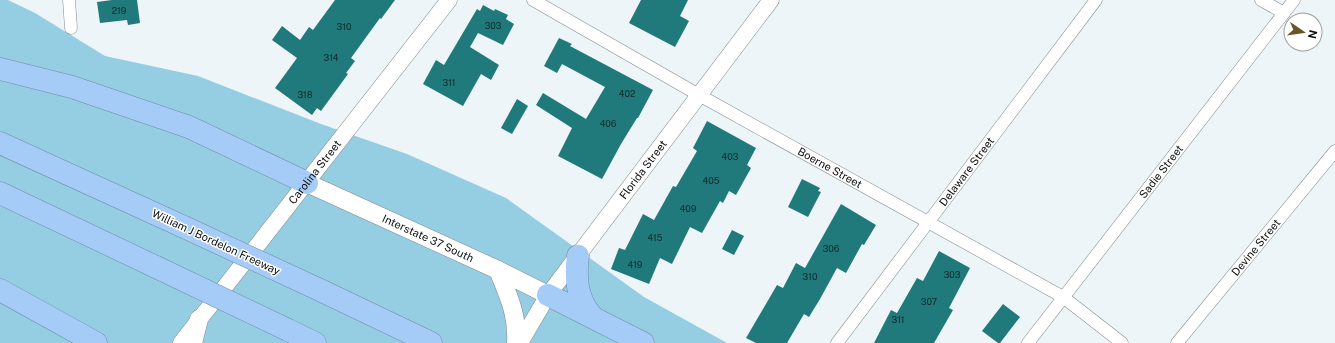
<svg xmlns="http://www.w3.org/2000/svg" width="1335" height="343" font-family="'Public Sans',sans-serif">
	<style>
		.green { fill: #95cde3 }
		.building { fill: #20797a }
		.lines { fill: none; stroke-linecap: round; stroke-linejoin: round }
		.minor-casing { stroke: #82898c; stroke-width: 13 }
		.tertiary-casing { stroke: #82898c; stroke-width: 17 }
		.secondary-casing { stroke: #82898c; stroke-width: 19 }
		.motorway-casing { stroke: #6f8aa6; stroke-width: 23 }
		.minor { stroke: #fff; stroke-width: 12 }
		.tertiary { stroke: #fff; stroke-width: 16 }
		.secondary { stroke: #fff; stroke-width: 18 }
		.motorway { stroke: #a5ccf7; stroke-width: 22 }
		.motorway-bridge-casing { stroke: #6f8aa6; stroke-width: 23; stroke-linecap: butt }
		.motorway-bridge { stroke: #a5ccf7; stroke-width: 22 }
		.labels { text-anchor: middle; stroke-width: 3; stroke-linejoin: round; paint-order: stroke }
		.number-label { font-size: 9px; fill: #10292a }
		.street-label { font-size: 11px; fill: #0b0e0f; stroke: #fff }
	</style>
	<rect width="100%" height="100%" fill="#edf5f8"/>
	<path class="green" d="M 0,0 L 8,0 L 35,13 L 105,56 L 198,76 L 321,124 L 407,154 L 506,198 L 644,297 L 727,343 L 0,343 Z"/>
	<path class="building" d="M 112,0 L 137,0 L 140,23 L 128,25 L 127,20 L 100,23 L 97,2 Z
		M 335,0 L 395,0 L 381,19 L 380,18 L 351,58 L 355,61 L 346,73 L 348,74 L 321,111 L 317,108 L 312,115 L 275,88 L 297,58 L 272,40 L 282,26 L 300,40 L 309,27 L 313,30 Z
		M 641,0 L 688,0 L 680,16 L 689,21 L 675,47 L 629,23 Z
		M 483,5 L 494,11 L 495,9 L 508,15 L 506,19 L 514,24 L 503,45 L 478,33 L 470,47 L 499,65 L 491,80 L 481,74 L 463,106 L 423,84 L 436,60 L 444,65 L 477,9 L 480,11 Z
		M 559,38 L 572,44 L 570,46 L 653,90 L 638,118 L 637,118 L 621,144 L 602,179 L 558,156 L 572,128 L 536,105 L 543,93 L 586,119 L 605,87 L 562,64 L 557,73 L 544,66 Z
		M 517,99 L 528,106 L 512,134 L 501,128 Z
		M 707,121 L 756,148 L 747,165 L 751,168 L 736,195 L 729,191 L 723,203 L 720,201 L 702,233 L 690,227 L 672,264 L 660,258 L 649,284 L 611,269 L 619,248 L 625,250 L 643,214 L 654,220 L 673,186 L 676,187 L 697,151 L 693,148 Z
		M 802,179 L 820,188 L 818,191 L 821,192 L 808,217 L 788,207 Z
		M 841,204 L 876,225 L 864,245 L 862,244 L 846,273 L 837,268 L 820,299 L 809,317 L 804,314 L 787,343 L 756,343 L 746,338 L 777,285 L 783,288 L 796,263 L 805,268 Z
		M 732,230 L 744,236 L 734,255 L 722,249 Z
		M 939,251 L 970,268 L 949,308 L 953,310 L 934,343 L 874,343 L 891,310 L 897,313 L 917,278 L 923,281 Z
		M 1003,304 L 1020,317 L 1000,343 L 998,343 L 982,331 Z"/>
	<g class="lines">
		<defs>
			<g id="minor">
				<path d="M 69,0 L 71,28"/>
				<path id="s1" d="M 533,0 L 699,95 L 1063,297 L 1122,343"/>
				<path d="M 1261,0 L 1284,13"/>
				<path id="s2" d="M 837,343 L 1096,0"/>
				<path id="s3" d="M 1028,343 L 1294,0"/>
				<path id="s4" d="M 1177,343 L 1335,151"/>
			</g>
			<g id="tertiary">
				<path id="s5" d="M 181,343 L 449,0"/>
				<path id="s6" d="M 520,343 L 548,295 L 771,0"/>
			</g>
			<g id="secondary">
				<path id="s7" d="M 307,183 L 498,270 L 548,295"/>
				<path d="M 498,270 C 508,295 518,315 516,343"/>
				<path d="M 193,343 L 199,319"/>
			</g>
			<path id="motorway" d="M 0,69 L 72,87 L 189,127 L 307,183
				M 0,143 L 184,227
				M 0,193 L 156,267
				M 578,256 C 575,278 577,302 594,318
				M 0,290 L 96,343
				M 320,290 L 431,343
				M 548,295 L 643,343
				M 288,330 L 315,343"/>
		</defs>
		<use href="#minor" class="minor-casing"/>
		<use href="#tertiary" class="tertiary-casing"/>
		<use href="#secondary" class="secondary-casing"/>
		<use href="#motorway" class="motorway-casing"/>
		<use href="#minor" class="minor"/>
		<use href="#tertiary" class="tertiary"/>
		<use href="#secondary" class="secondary"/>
		<use href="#motorway" class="motorway"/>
		<defs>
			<path id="motorway-bridge" d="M 184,227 L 320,290
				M 156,267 L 288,330"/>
		</defs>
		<use href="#motorway-bridge" class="motorway-bridge-casing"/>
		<use href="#motorway-bridge" class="motorway-bridge"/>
	</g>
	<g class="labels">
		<g class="number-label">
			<text x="119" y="14">219</text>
			<text x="493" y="29">303</text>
			<text x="344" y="30">310</text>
			<text x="331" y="61">314</text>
			<text x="449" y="86">311</text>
			<text x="627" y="97">402</text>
			<text x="305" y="98">318</text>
			<text x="608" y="127">406</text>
			<text x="730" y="160">403</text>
			<text x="711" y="184">405</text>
			<text x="688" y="212">409</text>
			<text x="655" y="241">415</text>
			<text x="831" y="252">306</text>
			<text x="635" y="268">419</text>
			<text x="952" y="278">303</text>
			<text x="810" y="280">310</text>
			<text x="929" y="305">307</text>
			<text x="898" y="323">311</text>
		</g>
		<g class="street-label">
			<text dy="4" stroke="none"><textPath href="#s1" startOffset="341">Boerne Street</textPath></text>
			<text dy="4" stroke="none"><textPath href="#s6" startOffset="213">Florida Street</textPath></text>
			<text dy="4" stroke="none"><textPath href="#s2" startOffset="215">Delaware Street</textPath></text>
			<text dy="4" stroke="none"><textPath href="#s3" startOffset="217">Sadie Street</textPath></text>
			<text dy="4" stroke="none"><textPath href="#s5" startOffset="217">Carolina Street</textPath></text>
			<text dy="4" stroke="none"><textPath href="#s7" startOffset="133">Interstate 37 South</textPath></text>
			<text transform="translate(216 242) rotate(25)" y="4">William J Bordelon Freeway</text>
			<text dy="4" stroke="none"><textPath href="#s4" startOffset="124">Devine Street</textPath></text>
		</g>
	</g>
	<g transform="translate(1303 32) rotate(103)"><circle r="19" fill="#ffffff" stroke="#9d9f9f"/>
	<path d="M0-3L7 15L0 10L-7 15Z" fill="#6a5524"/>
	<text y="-6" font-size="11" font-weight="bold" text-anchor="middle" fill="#0b0e0f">N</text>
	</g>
</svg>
